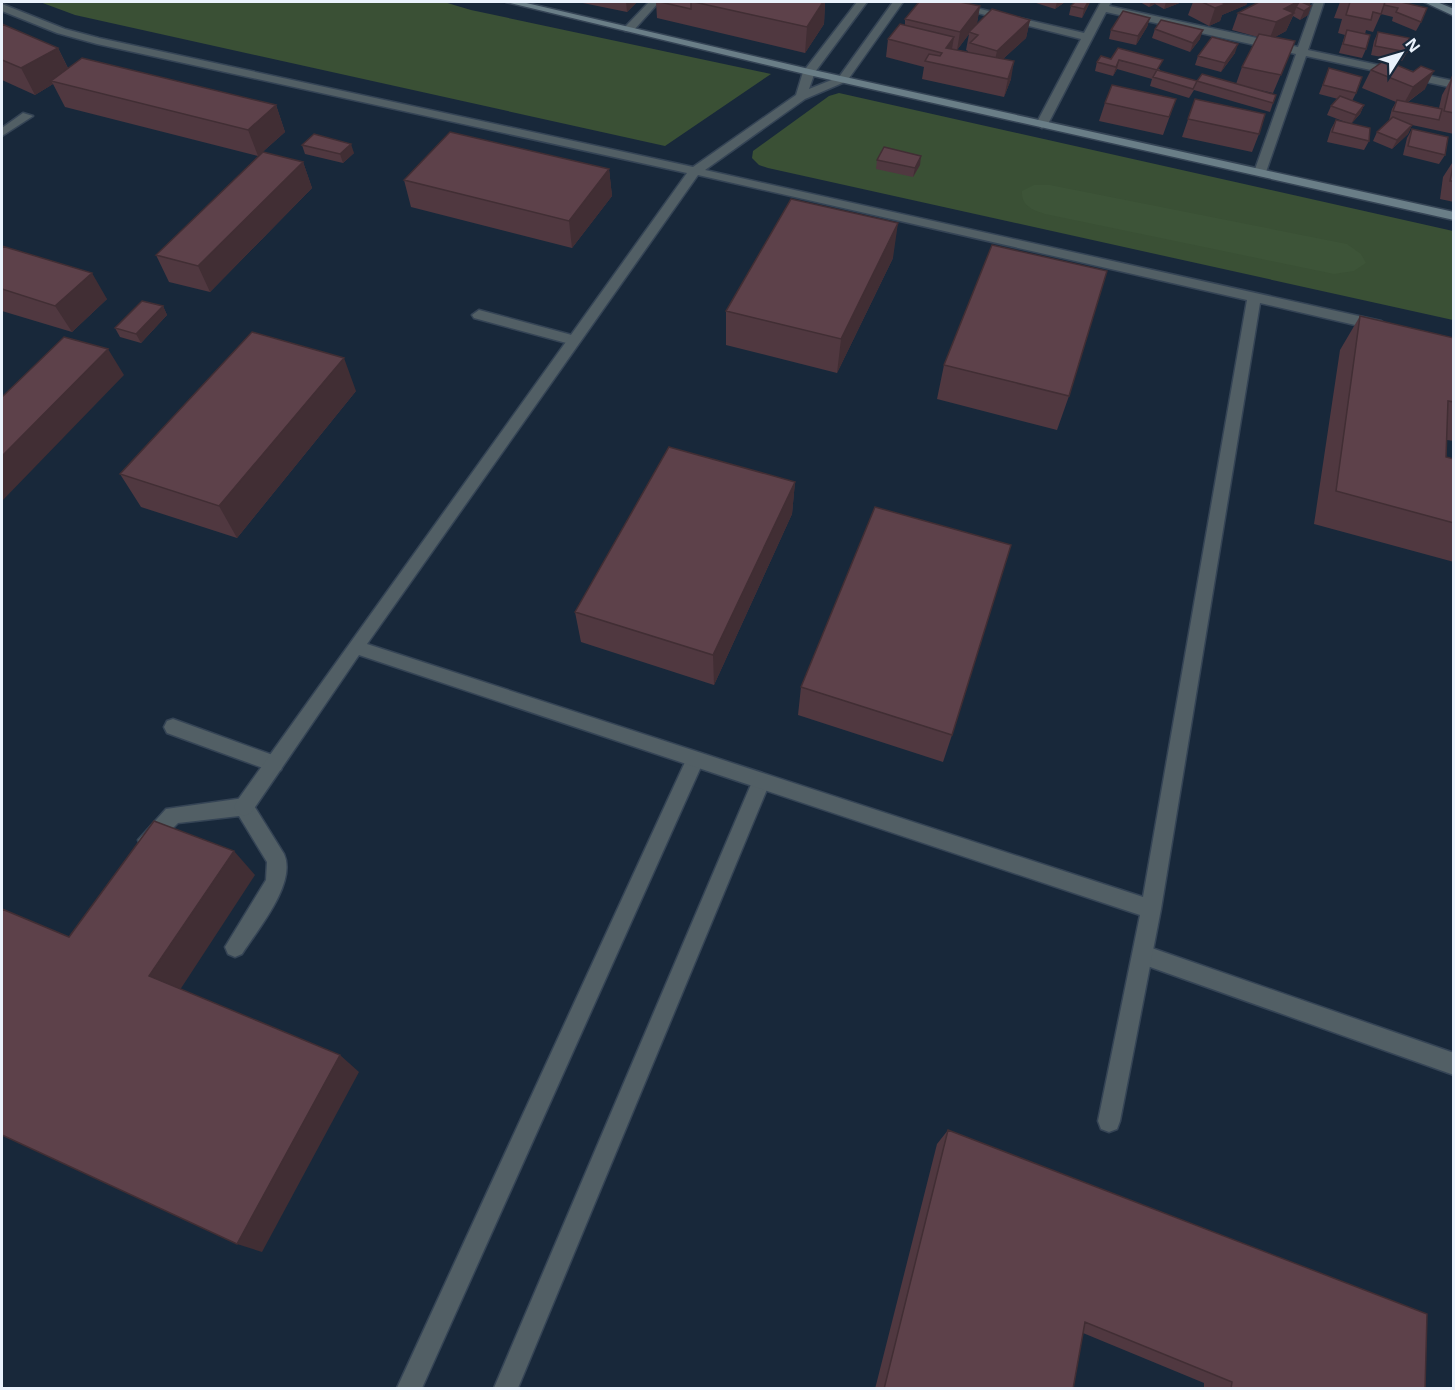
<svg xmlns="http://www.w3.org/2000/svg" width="1455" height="1390" font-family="'Open Sans',sans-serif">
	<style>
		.green { fill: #3a5035 }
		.forest { fill: #3d5438 }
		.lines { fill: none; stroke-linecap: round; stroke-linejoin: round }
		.lane-casing { stroke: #354455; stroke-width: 3 }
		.street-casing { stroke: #354455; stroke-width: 3 }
		.secondary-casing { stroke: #354455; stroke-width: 3 }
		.lane { fill: #525f65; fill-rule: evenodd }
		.street { fill: #525f65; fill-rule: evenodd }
		.secondary { fill: #6a7e87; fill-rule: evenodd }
		.wall { fill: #503840; fill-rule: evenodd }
		.shaded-wall { fill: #412e34 }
		.building { fill: #5d414a; stroke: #412e34; stroke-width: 1.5 }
	</style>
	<rect width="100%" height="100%" fill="#18283a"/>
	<path class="green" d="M 40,2 L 444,2 L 471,10 L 771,74 L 665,146 L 75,15 Z
		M 839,93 L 1453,231 L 1453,320 L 768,168 L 759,165 L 752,158 L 753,151 L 829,96 Z"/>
	<path class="forest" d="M 1034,185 L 1050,185 L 1347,244 L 1361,254 L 1366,263 L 1354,271 L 1334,274 L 1045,214 C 1033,210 1021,206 1022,191 Z"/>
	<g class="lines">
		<defs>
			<path id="lane" d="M 479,310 L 579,337 L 581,340 L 574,345 L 474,318 L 472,315 Z
				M 173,719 L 281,758 L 283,764 L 281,770 L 274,772 L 167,733 L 164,727 L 167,721 Z
				M 695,752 L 702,754 L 704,760 L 422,1388 L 397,1388 L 686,760 L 688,754 Z
				M 761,774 L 768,776 L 770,782 L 518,1388 L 494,1388 L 752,782 L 754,776 Z
				M 244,798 L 251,801 L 284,854 C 297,883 258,929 242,954 L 235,957 L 228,954 L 225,947 L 266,880 L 267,862 L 239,816 L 178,823 L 155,846 L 148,849 L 141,846 L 138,840 L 166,809 Z
				M 1143,945 L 1454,1053 L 1454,1075 L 1136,962 L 1133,955 L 1136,948 Z"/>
			<path id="street" d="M 649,2 L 659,2 L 633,31 L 625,31 L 625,27 Z
				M 857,2 L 867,2 L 815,72 L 809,89 L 839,77 L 893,2 L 903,2 L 847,81 L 805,99 L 705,170 L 1381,321 L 1388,326 L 1381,331 L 1260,303 L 1161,909 L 1120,1121 L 1117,1129 L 1109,1132 L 1101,1129 L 1098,1121 L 1140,915 L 359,655 L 251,813 L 244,816 L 237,813 L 234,807 L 237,801 L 687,173 L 97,44 L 57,33 L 2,11 L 2,4 L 65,29 L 99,38 L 693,167 L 796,95 L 803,72 ZM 698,175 L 1247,300 L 1143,897 L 367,644 Z
				M 934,2 L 950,2 L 1084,33 L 1101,2 L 1111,2 L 1109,6 L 1298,47 L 1314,2 L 1324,2 L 1308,50 L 1454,81 L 1454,88 L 1306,56 L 1266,172 L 1260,176 L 1254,172 L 1296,54 L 1106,12 L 1048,124 L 1042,128 L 1036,124 L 1081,39 Z
				M 23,113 L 33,116 L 2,136 L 2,128 Z"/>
			<path id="secondary" d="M 506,2 L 522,2 L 809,69 L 1454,212 L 1454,220 L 809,75 Z
				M 1424,2 L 1437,2 L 1454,9 L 1454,16 Z"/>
		</defs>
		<use href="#lane" class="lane-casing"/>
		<use href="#street" class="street-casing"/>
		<use href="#secondary" class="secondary-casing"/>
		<use href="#lane" class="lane"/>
		<use href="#street" class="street"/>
		<use href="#secondary" class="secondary"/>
	</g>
	<path class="wall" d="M 578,2 L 637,2 L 627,12 Z
		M 656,2 L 825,2 L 824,24 L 805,53 L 657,18 Z
		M 1033,2 L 1065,2 L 1055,9 Z
		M 1075,2 L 1090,2 L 1082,18 L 1069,15 L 1071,6 Z
		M 1140,2 L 1182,2 L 1164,9 L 1155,4 L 1149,7 Z
		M 1193,2 L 1248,2 L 1246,5 L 1222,15 L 1220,21 L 1209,26 L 1188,15 Z
		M 1259,2 L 1311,2 L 1309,5 L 1311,6 L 1308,15 L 1300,20 L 1293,16 L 1286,31 L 1275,37 L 1295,41 L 1273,93 L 1246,87 L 1273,103 L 1270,112 L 1194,90 L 1189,98 L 1150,86 L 1152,79 L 1117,69 L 1113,76 L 1095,71 L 1097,62 L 1111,59 L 1160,69 L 1159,71 L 1197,81 L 1236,84 L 1242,67 L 1258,37 L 1232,30 L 1238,13 Z
		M 1340,2 L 1401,2 L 1421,22 L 1416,31 L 1392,21 L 1393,17 L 1381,14 L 1373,32 L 1366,30 L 1365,34 L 1366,49 L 1362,58 L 1339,53 L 1345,35 L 1338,33 L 1342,19 L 1334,18 Z
		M 980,6 L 977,23 L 973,28 L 1030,20 L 1026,38 L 1003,59 L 1011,79 L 1004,97 L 922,79 L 924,67 L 886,57 L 888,39 L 905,25 L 905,19 ZM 969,34 L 966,50 L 968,51 L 968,52 L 957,50 Z
		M 1150,18 L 1147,27 L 1136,45 L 1109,39 L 1111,30 Z
		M 2,24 L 58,48 L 68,68 L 276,105 L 285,132 L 258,156 L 65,107 L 53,84 L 35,95 L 2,80 Z
		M 1155,29 L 1200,39 L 1190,52 L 1152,38 Z
		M 1378,32 L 1407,52 L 1402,61 L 1371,55 L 1374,41 Z
		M 1235,53 L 1221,72 L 1195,65 L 1198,56 Z
		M 1329,68 L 1356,93 L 1352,101 L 1364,105 L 1360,114 L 1351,124 L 1369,141 L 1364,150 L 1327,142 L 1331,129 L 1336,120 L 1348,123 L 1327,115 L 1331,106 L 1338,99 L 1319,94 Z
		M 1371,70 L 1425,89 L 1408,102 L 1439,108 L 1442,95 L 1452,77 L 1454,77 L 1454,134 L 1412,125 L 1408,134 L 1392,149 L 1373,141 L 1377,132 L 1390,121 L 1389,120 L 1392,109 L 1396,102 L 1362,88 Z
		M 1176,99 L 1163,135 L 1099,121 L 1105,103 Z
		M 1195,99 L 1259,134 L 1252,152 L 1182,137 Z
		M 1412,129 L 1445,155 L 1439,164 L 1403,155 L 1407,138 Z
		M 302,145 L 354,153 L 343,163 L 305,154 Z
		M 877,160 L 920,165 L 913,177 L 876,169 Z
		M 1454,160 L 1454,202 L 1440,199 L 1443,177 Z
		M 303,162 L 312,188 L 210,292 L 169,282 L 156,255 Z
		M 609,169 L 612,196 L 572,248 L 411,207 L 404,180 Z
		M 2,246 L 107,299 L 72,332 L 2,311 Z
		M 893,258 L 837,373 L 726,345 L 726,311 Z
		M 163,306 L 167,315 L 141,343 L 120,337 L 115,328 Z
		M 1360,316 L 1454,338 L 1454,441 L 1447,440 L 1446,457 L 1454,459 L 1454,562 L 1314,524 L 1340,350 Z
		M 944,365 L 1069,396 L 1057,430 L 937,399 Z
		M 356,391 L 237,538 L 141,507 L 120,474 Z
		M 795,482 L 792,514 L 714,685 L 581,642 L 575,612 Z
		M 801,687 L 952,735 L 943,762 L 798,715 Z
		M 948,1130 L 1425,1389 L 1204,1389 L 1204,1383 L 1083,1333 L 1073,1389 L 875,1389 L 937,1144 Z"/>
	<path class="shaded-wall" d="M 626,2 L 637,2 L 627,12 Z
		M 823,2 L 825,2 L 824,24 L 805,53 L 807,27 Z
		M 1057,2 L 1065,2 L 1055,9 Z
		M 1088,2 L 1090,2 L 1082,18 L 1084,9 Z
		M 1151,2 L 1156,2 L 1155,4 L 1149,7 Z
		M 1166,2 L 1182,2 L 1164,9 Z
		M 1220,2 L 1248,2 L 1246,5 L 1222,15 L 1220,21 L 1209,26 L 1215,8 Z
		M 1297,2 L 1299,2 L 1286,31 L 1269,40 L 1276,22 L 1284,9 Z
		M 1307,2 L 1311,2 L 1308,8 L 1304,3 Z
		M 980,6 L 977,23 L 970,33 L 969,32 L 969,34 L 957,50 L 960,32 Z
		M 1311,6 L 1308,15 L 1300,20 L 1304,11 Z
		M 1150,18 L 1147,27 L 1136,45 L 1138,36 Z
		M 1030,20 L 1026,38 L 993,68 L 997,51 Z
		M 1203,30 L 1200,39 L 1190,52 L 1193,43 Z
		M 954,37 L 951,55 L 946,48 Z
		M 1238,44 L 1235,53 L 1221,72 L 1225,63 Z
		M 58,48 L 71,75 L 51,81 L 53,84 L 35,95 L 21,68 Z
		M 1119,60 L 1117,69 L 1113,76 L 1116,67 Z
		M 1014,61 L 1011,79 L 1004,97 L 1008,79 Z
		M 1434,71 L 1425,89 L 1403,105 L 1413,87 Z
		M 276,105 L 285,132 L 258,156 L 248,130 Z
		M 1364,105 L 1360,114 L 1351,124 L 1356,115 Z
		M 1412,125 L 1408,134 L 1392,149 L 1397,140 Z
		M 351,144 L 354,153 L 343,163 L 340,154 Z
		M 921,156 L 920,165 L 913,177 L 915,168 Z
		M 303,162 L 312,188 L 210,292 L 198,266 Z
		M 609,169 L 612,196 L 572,248 L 569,221 Z
		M 898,223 L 893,258 L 837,373 L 841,339 Z
		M 92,273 L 107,299 L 72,332 L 55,306 Z
		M 163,306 L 167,315 L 141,343 L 136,334 Z
		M 108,349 L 124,375 L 2,501 L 2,456 Z
		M 344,358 L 356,391 L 237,538 L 219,506 Z
		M 795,482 L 792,514 L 714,685 L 713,655 Z
		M 234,851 L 255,875 L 176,996 L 149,976 Z
		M 340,1055 L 359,1072 L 262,1252 L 237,1244 Z"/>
	<path class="building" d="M 660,2 L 691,2 L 691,9 Z
		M 694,2 L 823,2 L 807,27 Z
		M 919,2 L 960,2 L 980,6 L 960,32 L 905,19 Z
		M 1075,2 L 1088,2 L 1084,9 L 1071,6 Z
		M 1202,2 L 1221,2 L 1226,4 L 1215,8 Z
		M 1259,2 L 1297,2 L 1284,9 L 1294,13 L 1276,22 L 1238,13 Z
		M 1299,2 L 1307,2 L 1304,3 L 1311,6 L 1304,11 L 1296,7 Z
		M 1348,2 L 1385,2 L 1381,14 L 1373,12 L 1371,20 L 1346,15 L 1350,2 Z
		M 1383,2 L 1401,2 L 1427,8 L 1421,22 L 1396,12 L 1398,8 L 1384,5 L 1385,2 Z
		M 992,9 L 1030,20 L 997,51 L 970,43 L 978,35 L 969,32 Z
		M 1123,11 L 1150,18 L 1138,36 L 1111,30 Z
		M 1161,20 L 1203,30 L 1193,43 L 1155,29 Z
		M 2,24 L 58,48 L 21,68 L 2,60 Z
		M 900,24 L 954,37 L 946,48 L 1014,61 L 1008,79 L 925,61 L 929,54 L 940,56 L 942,53 L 888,39 Z
		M 1347,30 L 1370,35 L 1366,49 L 1343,44 Z
		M 1378,32 L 1409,38 L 1407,52 L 1375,46 Z
		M 1259,34 L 1295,41 L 1281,75 L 1242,67 Z
		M 1212,37 L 1238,44 L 1225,63 L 1198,56 Z
		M 1118,48 L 1163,60 L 1157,70 L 1119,60 L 1116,67 L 1097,62 L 1101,56 L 1111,59 Z
		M 82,58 L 276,105 L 248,130 L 51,81 Z
		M 1385,60 L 1413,72 L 1421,66 L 1434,71 L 1413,87 L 1371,70 Z
		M 1329,68 L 1362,77 L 1356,93 L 1323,85 Z
		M 1157,70 L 1197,81 L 1193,89 L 1153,77 Z
		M 1202,74 L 1276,95 L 1273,103 L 1197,81 Z
		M 1452,77 L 1454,77 L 1454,113 L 1444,111 Z
		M 1112,85 L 1176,99 L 1169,117 L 1105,103 Z
		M 1340,96 L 1364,105 L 1356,115 L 1331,106 Z
		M 1195,99 L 1265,114 L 1259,134 L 1188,119 Z
		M 1397,100 L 1442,109 L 1439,120 L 1393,111 Z
		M 1393,117 L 1412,125 L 1397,140 L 1377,132 Z
		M 1336,120 L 1370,128 L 1369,141 L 1332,132 Z
		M 1412,129 L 1448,137 L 1445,155 L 1408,146 Z
		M 450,132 L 609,169 L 569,221 L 404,180 Z
		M 314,134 L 351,144 L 340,154 L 302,145 Z
		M 884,147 L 921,156 L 915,168 L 877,160 Z
		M 263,152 L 303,162 L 198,266 L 156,255 Z
		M 1454,161 L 1454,181 L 1450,181 Z
		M 791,199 L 898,223 L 841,339 L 726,311 Z
		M 992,245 L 1107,271 L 1069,396 L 944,365 Z
		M 2,246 L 92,273 L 55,306 L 2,289 Z
		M 142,301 L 163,306 L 136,334 L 115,328 Z
		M 1360,316 L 1454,338 L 1454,402 L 1448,401 L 1446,457 L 1454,459 L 1454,523 L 1336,491 Z
		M 252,332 L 344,358 L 219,506 L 120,474 Z
		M 64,337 L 108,349 L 2,456 L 2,397 Z
		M 669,447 L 795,482 L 713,655 L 575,612 Z
		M 875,507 L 1011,545 L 952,735 L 801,687 Z
		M 154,821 L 234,851 L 149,976 L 340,1055 L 237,1244 L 2,1135 L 2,909 L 69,937 Z
		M 948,1130 L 1427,1314 L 1425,1389 L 1231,1389 L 1232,1382 L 1085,1322 L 1073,1389 L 884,1389 Z"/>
	<rect width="1455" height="1390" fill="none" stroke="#eaf2fc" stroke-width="6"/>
	<g transform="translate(1401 54) rotate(53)" stroke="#18283a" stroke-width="4.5" paint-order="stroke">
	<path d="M0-4.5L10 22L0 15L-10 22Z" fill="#eaf2fc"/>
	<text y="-9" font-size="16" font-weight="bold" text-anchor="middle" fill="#eaf2fc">N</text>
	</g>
</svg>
